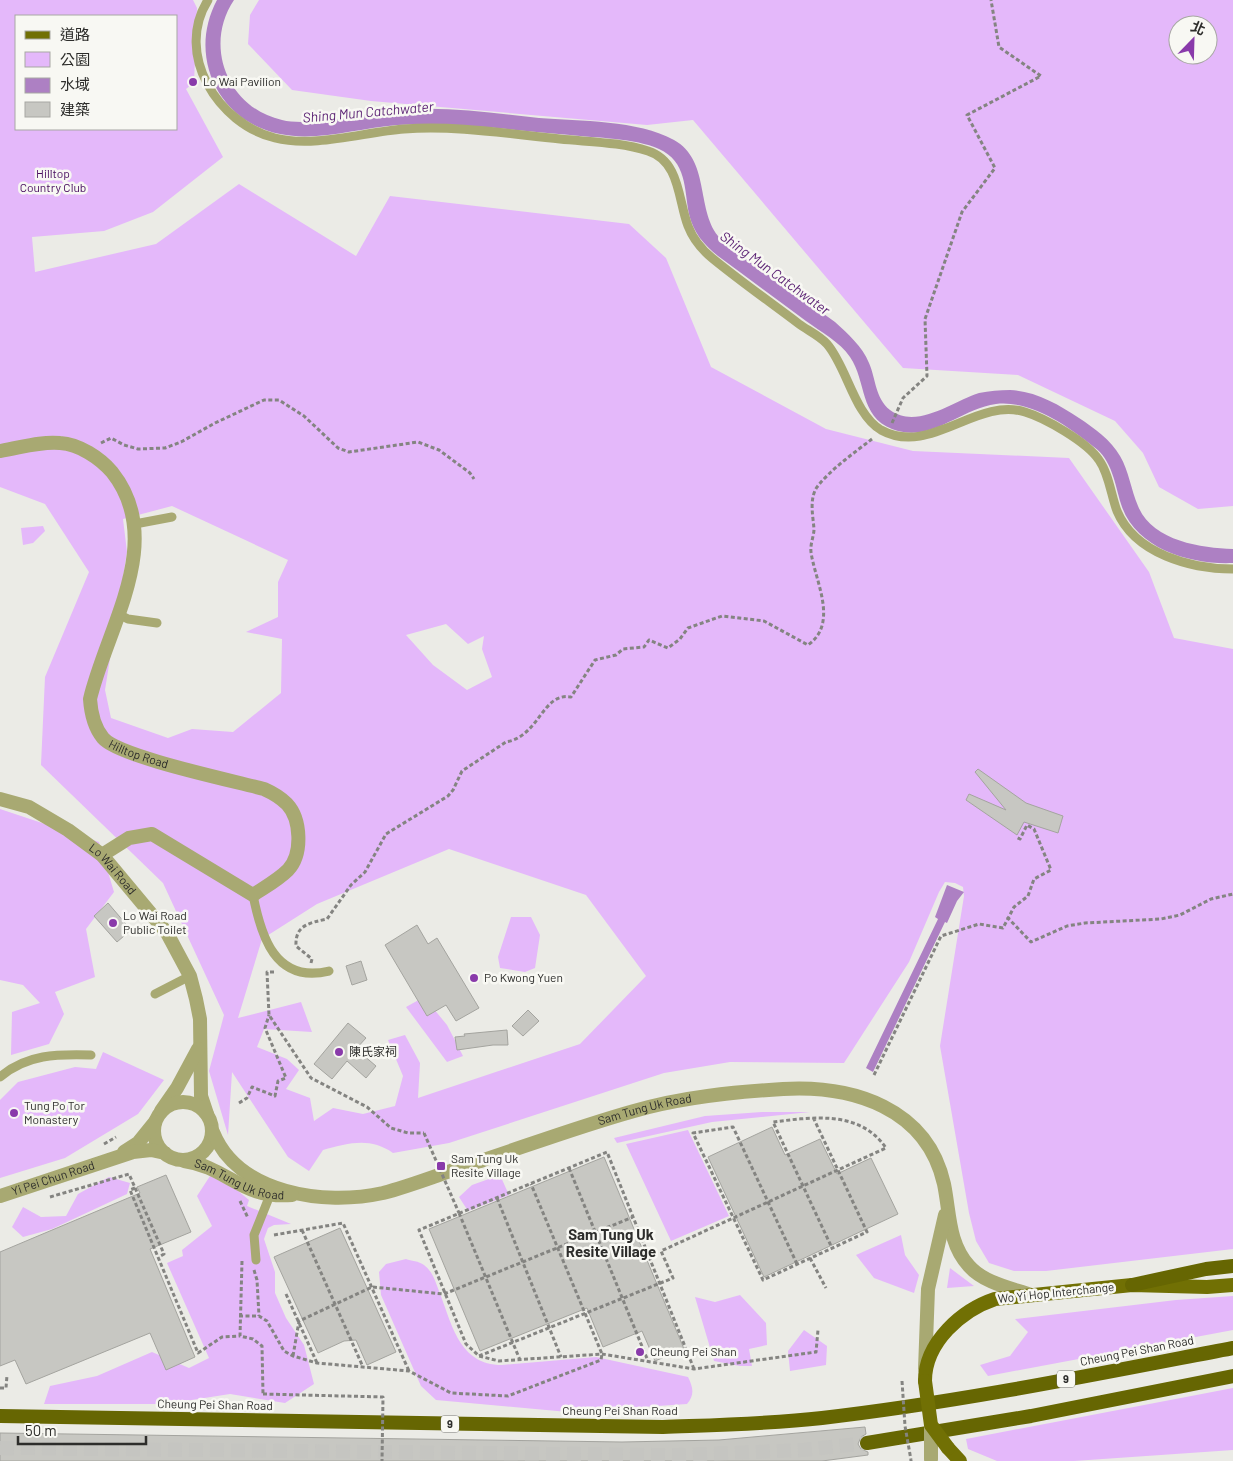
<svg xmlns="http://www.w3.org/2000/svg" width="1233" height="1461" font-family="Barlow,'Noto Sans TC',sans-serif">
	<style>
		.green { fill: #e4b8fa; fill-rule: evenodd }
		.water { fill: #ad80c3 }
		.building { fill: #c7c7c2; stroke: #a4a49f }
		.lines { fill: none; stroke-linecap: round; stroke-linejoin: round }
		.trunk-tunnel { stroke: #c5c5c1; stroke-width: 14; stroke-dasharray: 14 7; stroke-linecap: butt }
		.path { stroke: #848481; stroke-width: 3; stroke-dasharray: 4 2.5; stroke-linecap: butt }
		.service { stroke: #a8a972; stroke-width: 9 }
		.minor { stroke: #a8a972; stroke-width: 14 }
		.tertiary { stroke: #a8a972; stroke-width: 14 }
		.primary { stroke: #717004; stroke-width: 14 }
		.trunk { stroke: #666602; stroke-width: 14 }
		.path-bridge { stroke: #848481; stroke-width: 3; stroke-dasharray: 4 2.5; stroke-linecap: butt }
		.minor-bridge { stroke: #a8a972; stroke-width: 14 }
		.primary-bridge { stroke: #717004; stroke-width: 14 }
		.poi-dot { fill: #893aaa; stroke: #f8f8f3; stroke-width: 2 }
		.labels { text-anchor: middle; stroke-width: 5; stroke-linejoin: round; paint-order: stroke }
		.shield { fill: #f8f8f3; stroke: #6a6a67; stroke-width: 1 }
		.shield-label { font-size: 11px; font-weight: bold; fill: #2d2d2b }
		.poi-label { font-size: 12px; fill: #2d2d2b; stroke: #f8f8f3; text-anchor: start }
		.park-label { font-size: 12px; fill: #490e60; stroke: #f8f8f3 }
		.street-label { font-size: 12px; fill: #2d2d2b; stroke: #f8f8f3 }
		.water-label { font-size: 14px; font-style: italic; fill: #5f2777; stroke: #f8f8f3 }
		.quarter-label { font-size: 15px; font-weight: bold; fill: #2d2d2b; stroke: #f8f8f3 }
	</style>
	<rect width="100%" height="100%" fill="#ebebe6"/>
	<path class="green" d="M 0,0 L 193,0 L 197,8 L 194,83 L 186,89 L 223,157 L 153,212 L 104,231 L 32,237 L 35,272 L 156,244 L 239,184 L 356,256 L 390,196 L 629,224 L 666,258 L 711,367 L 826,429 L 913,451 L 1069,458 L 1149,572 L 1174,638 L 1233,649 L 1233,1249 L 1046,1271 L 1014,1271 L 989,1263 L 976,1241 L 969,1213 L 940,1046 L 964,896 L 963,887 L 955,883 L 945,882 L 939,892 L 909,962 L 844,1063 L 730,1062 L 664,1073 L 449,1143 L 393,1153 C 370,1137 349,1143 323,1150 L 309,1171 L 288,1157 L 232,1072 L 228,1135 L 209,1071 L 224,1015 L 163,883 L 41,765 L 45,677 L 89,572 L 45,504 L 0,487 ZM 16,16 L 176,16 L 176,129 L 16,129 ZM 172,506 L 288,560 L 278,582 L 278,617 L 246,632 L 282,639 L 281,693 L 233,732 L 192,729 L 168,738 L 111,718 L 105,690 L 127,552 L 123,519 ZM 446,624 L 468,644 L 484,636 L 482,649 L 492,677 L 467,690 L 433,665 L 406,635 ZM 449,849 L 586,895 L 646,976 L 580,1044 L 418,1098 L 420,1063 L 405,1035 L 388,1040 L 403,1076 L 395,1106 L 363,1114 L 333,1108 L 314,1121 L 310,1098 L 286,1089 L 299,1070 L 287,1059 L 257,1047 L 264,1029 L 312,1032 L 301,1002 L 238,1018 L 262,939 L 317,904 Z
		M 259,0 L 1233,0 L 1233,506 L 1198,509 L 1159,487 L 1143,453 L 1115,421 L 1018,375 L 903,368 L 693,120 L 647,125 L 371,101 L 292,90 L 248,44 L 250,15 ZM 1178,25 L 1208,25 L 1208,55 L 1178,55 Z
		M 43,526 L 45,531 L 33,543 L 23,545 L 21,528 Z
		M 0,809 L 99,842 L 114,892 L 86,929 L 95,977 L 55,992 L 64,1014 L 49,1044 L 11,1055 L 12,1012 L 40,1003 L 23,985 L 0,980 Z
		M 511,917 L 531,917 L 540,935 L 535,968 L 525,972 L 500,968 L 498,957 Z
		M 424,997 L 447,1025 L 463,1056 L 447,1062 L 406,1007 Z
		M 103,1052 L 164,1080 L 138,1114 L 65,1158 L 0,1178 L 0,1100 L 18,1082 L 75,1067 L 96,1069 Z
		M 762,1112 L 810,1112 L 712,1122 L 617,1143 L 614,1138 L 705,1116 Z
		M 688,1130 L 729,1216 L 671,1241 L 626,1144 Z
		M 500,1175 L 509,1195 L 468,1211 L 459,1197 L 472,1185 Z
		M 210,1176 L 237,1190 L 249,1200 L 247,1206 L 291,1224 L 274,1225 L 268,1228 L 264,1239 L 275,1272 L 275,1293 L 286,1318 L 304,1345 L 314,1384 L 285,1403 L 230,1394 L 166,1404 L 44,1404 L 50,1386 L 97,1376 L 152,1352 L 189,1368 L 209,1358 L 167,1263 L 183,1256 L 182,1250 L 212,1226 L 197,1196 Z
		M 109,1177 L 130,1183 L 127,1194 L 52,1229 L 23,1237 L 12,1227 L 23,1207 L 41,1217 L 66,1216 L 78,1194 Z
		M 901,1235 L 905,1255 L 919,1275 L 914,1293 L 874,1278 L 856,1255 Z
		M 406,1259 C 411,1261 419,1261 424,1265 C 433,1272 435,1281 439,1291 C 452,1324 459,1365 502,1365 L 596,1357 L 688,1377 C 693,1387 695,1395 687,1404 L 568,1412 L 436,1400 L 421,1386 L 381,1295 L 379,1272 L 386,1264 Z
		M 950,1268 L 974,1286 L 947,1288 Z
		M 740,1295 L 766,1323 L 767,1345 L 749,1349 L 752,1366 L 740,1366 L 714,1361 L 695,1297 L 715,1302 Z
		M 1233,1296 L 1233,1330 L 988,1376 L 980,1365 L 1010,1356 L 1028,1332 L 1015,1319 L 1176,1300 Z
		M 804,1330 L 827,1346 L 826,1365 L 790,1371 L 788,1351 Z
		M 1233,1388 L 1233,1450 L 1074,1461 L 997,1461 L 968,1449 L 966,1439 Z"/>
	<path class="water" d="M 217,0 L 234,0 C 203,46 228,108 282,120 C 310,127 367,113 398,110 C 445,106 493,113 539,118 C 580,121 638,120 674,140 C 710,160 696,208 718,236 C 727,248 742,255 753,264 C 780,283 808,303 835,322 C 848,334 862,346 869,363 C 876,379 875,398 890,410 C 917,430 953,401 979,393 C 989,391 1000,390 1010,390 C 1035,391 1058,404 1079,418 C 1094,428 1111,440 1120,456 C 1129,471 1131,490 1138,506 C 1152,541 1201,548 1233,549 L 1233,563 C 1191,565 1135,549 1121,504 C 1115,484 1112,460 1094,447 C 1068,426 1031,400 996,404 C 959,409 931,444 892,429 C 859,416 867,382 850,357 C 840,342 821,332 806,321 C 777,300 748,278 718,256 C 704,245 693,232 689,214 C 684,188 687,162 659,149 C 635,138 596,138 570,135 C 512,130 454,122 397,125 C 359,128 317,142 280,134 C 218,122 187,56 217,0 Z
		M 947,885 L 964,892 L 957,901 L 947,923 L 945,922 L 873,1072 L 866,1068 L 938,919 L 935,917 Z"/>
	<path class="building" d="M 978,769 L 1026,803 L 1063,816 L 1058,833 L 1024,822 L 1017,835 L 966,800 L 969,794 L 1006,810 L 975,772 Z
		M 108,903 L 131,930 L 117,942 L 94,916 Z
		M 417,925 L 428,944 L 437,938 L 479,1008 L 456,1021 L 446,1005 L 427,1016 L 385,945 Z
		M 361,961 L 367,980 L 352,985 L 346,966 Z
		M 528,1010 L 539,1021 L 523,1036 L 512,1026 Z
		M 348,1023 L 366,1038 L 356,1049 L 376,1066 L 366,1078 L 347,1061 L 332,1079 L 314,1064 Z
		M 507,1030 L 508,1045 L 493,1045 L 457,1050 L 455,1037 L 465,1036 L 464,1034 Z
		M 772,1127 L 785,1155 L 820,1139 L 837,1174 L 871,1158 L 898,1214 L 764,1277 L 708,1157 Z
		M 604,1157 L 684,1349 L 655,1361 L 642,1331 L 603,1347 L 587,1308 L 480,1351 L 429,1229 Z
		M 166,1175 L 191,1232 L 150,1249 L 195,1357 L 166,1370 L 150,1333 L 26,1384 L 15,1360 L 0,1366 L 0,1252 L 140,1193 L 137,1187 Z
		M 340,1228 L 396,1352 L 367,1365 L 356,1340 L 344,1341 L 318,1353 L 274,1257 Z
		M 865,1427 L 866,1434 L 861,1437 L 858,1444 L 861,1449 L 868,1452 L 868,1455 L 822,1461 L 0,1461 L 0,1433 L 622,1442 L 719,1440 Z"/>
	<g class="lines">
		<path class="trunk-tunnel" d="M 0,1448 L 679,1455 L 803,1450 L 867,1443"/>
		<path class="path" d="M 892,423 L 903,398 L 927,376 L 925,319 L 962,212 L 995,168 L 967,115 L 1041,76 L 999,47 L 991,0
			M 101,443 L 111,438 L 124,445 L 138,449 L 165,448 L 181,442 L 215,423 L 264,400 L 279,400 L 304,416 L 338,448 L 349,452 L 418,442 L 439,450 L 470,473 L 474,479
			M 1007,917 L 1031,942 L 1067,926 L 1085,923 L 1161,919 L 1180,915 L 1211,899 L 1233,894
			M 311,963 L 312,959 L 296,946 C 295,925 309,923 327,919 L 351,885 L 365,872 L 386,834 L 448,796 L 453,790 L 462,771 L 506,742 C 540,736 542,692 571,697 L 595,660 L 616,655 L 623,649 L 644,647 L 649,640 L 668,648 L 680,639 L 688,628 L 722,616 L 764,621 L 808,645 C 839,623 815,581 811,552 C 810,544 814,536 814,529 C 813,516 809,499 817,487 C 831,469 854,453 872,439
			M 274,972 L 267,972 L 269,1015 L 311,1078 L 367,1107 L 391,1128 L 408,1133 L 424,1133
			M 874,1075 L 941,936 L 979,924 L 1003,928 L 1014,907 L 1028,896 L 1034,879 L 1051,870 L 1034,829 L 1027,825 L 1020,839 L 1016,837
			M 239,1103 L 247,1098 L 252,1087 L 275,1096 L 278,1081 L 286,1078 L 265,1028 L 269,1015
			M 104,1144 L 116,1137
			M 569,1168 L 648,1361
			M 135,1188 L 130,1190 L 198,1353 L 222,1337 L 240,1336
			M 50,1197 L 129,1174 L 164,1254 L 159,1257
			M 497,1198 L 561,1357
			M 240,1201 L 248,1218
			M 459,1213 L 520,1360
			M 302,1230 L 363,1367
			M 274,1235 L 343,1223 L 409,1371
			M 810,1258 L 826,1288
			M 242,1261 L 240,1336 L 253,1339 L 262,1346 L 263,1394
			M 797,1264 L 733,1127 L 693,1133 L 763,1280 L 867,1232 L 813,1117
			M 254,1270 L 257,1280 L 259,1316
			M 286,1294 L 317,1363
			M 239,1316 L 259,1316 L 267,1321 L 284,1351 L 293,1356 L 317,1363 L 409,1371 L 451,1393 L 508,1396 L 601,1360 L 602,1354 L 531,1184
			M 293,1356 L 299,1321 L 372,1287 L 444,1294 L 633,1217
			M 479,1356 L 673,1278 L 661,1251 C 736,1217 811,1182 886,1148 C 860,1110 813,1117 773,1122 L 832,1248
			M 694,1369 L 607,1152 L 419,1230 L 466,1344 L 479,1356 L 499,1361 L 602,1354 L 694,1369 L 816,1352 L 818,1330
			M 0,1388 L 6,1388 L 7,1375
			M 911,1461 L 911,1460"/>
		<path class="service" d="M 208,0 C 174,54 218,124 275,138 C 314,148 364,132 404,129 C 455,125 509,134 560,139 C 589,142 621,142 648,151 C 680,161 678,200 688,226 C 693,239 701,249 712,258 C 740,281 770,302 799,324 C 807,330 820,336 827,344 C 847,367 854,414 881,430 C 930,457 976,397 1025,412 C 1045,418 1087,442 1099,460 C 1109,474 1111,495 1117,511 C 1135,554 1191,569 1233,569
			M 135,524 L 172,517
			M 118,614 L 128,619 L 157,623
			M 253,895 C 261,936 275,984 329,971
			M 155,994 L 190,976
			M 0,1077 C 27,1054 57,1054 91,1055
			M 256,1260 L 254,1235 L 270,1195"/>
		<g class="minor">
			<path id="s1" d="M 0,451 C 20,448 40,441 60,443 C 79,444 100,458 112,472 C 167,541 107,627 90,699 C 91,714 94,727 103,738 C 119,757 235,781 264,789 C 273,793 280,797 287,804 C 301,819 303,854 288,870 C 278,880 265,887 253,895 L 152,834 L 129,838 L 102,855"/>
			<path id="s2" d="M 0,799 L 29,807 L 68,830 L 102,855 L 167,933 L 190,976 L 196,999 L 200,1019 L 201,1096 L 207,1114"/>
			<path d="M 161,1111 L 177,1088 L 198,1049"/>
		</g>
		<g class="tertiary">
			<circle cx="183" cy="1131" r="29"/>
			<path id="s3" d="M 213,1132 C 238,1194 324,1206 383,1193 C 406,1187 430,1178 453,1170 C 513,1151 573,1128 634,1111 C 682,1097 733,1092 783,1089 C 853,1085 927,1108 944,1184 C 950,1213 948,1243 969,1266 C 984,1283 1011,1288 1031,1295"/>
			<path d="M 124,1152 L 138,1143 L 155,1122"/>
			<path id="s4" d="M 184,1161 C 228,1167 240,1199 292,1195"/>
			<path id="s5" d="M 0,1196 L 133,1152 L 151,1150 L 165,1153"/>
			<path d="M 925,1369 L 928,1289 L 945,1215"/>
		</g>
		<path class="primary" d="M 925,1381 C 925,1342 962,1310 995,1299 L 1132,1285 L 1207,1287 L 1233,1285
			M 948,1448 L 960,1461"/>
		<path class="trunk" d="M 1132,1285 L 1206,1269 L 1233,1266
			M 0,1416 L 663,1427 C 716,1425 769,1424 822,1418 C 960,1402 1097,1374 1233,1348
			M 867,1443 L 1031,1416 L 1233,1376"/>
		<path class="path-bridge" d="M 424,1133 L 459,1213
			M 902,1381 L 905,1426 L 911,1460
			M 263,1394 L 383,1397 L 382,1461"/>
		<path class="minor-bridge" d="M 931,1459 L 931,1425"/>
		<path class="primary-bridge" d="M 925,1381 L 931,1425 L 948,1448"/>
	</g>
	<g class="poi-dot">
		<circle cx="193" cy="82" r="5"/>
		<circle cx="113" cy="923" r="5"/>
		<circle cx="474" cy="978" r="5"/>
		<circle cx="339" cy="1052" r="5"/>
		<circle cx="14" cy="1113" r="5"/>
		<rect x="436" y="1161" width="10" height="10" rx="2.5"/>
		<circle cx="640" cy="1352" r="5"/>
	</g>
	<g class="labels">
		<g class="shield">
			<rect x="1057" y="1370.5" width="18" height="17" rx="4"/>
			<rect x="441" y="1415.5" width="18" height="17" rx="4"/>
		</g>
		<g class="shield-label">
			<text x="1066" y="1383">9</text>
			<text x="450" y="1428">9</text>
		</g>
		<g class="poi-label">
			<text x="203" y="86">Lo Wai Pavilion</text>
			<text x="123" y="920">Lo Wai Road<tspan x="123" dy="14">Public Toilet</tspan></text>
			<text x="484" y="982">Po Kwong Yuen</text>
			<text x="349" y="1056">陳氏家祠</text>
			<text x="24" y="1110">Tung Po Tor<tspan x="24" dy="14">Monastery</tspan></text>
			<text x="451" y="1163">Sam Tung Uk<tspan x="451" dy="14">Resite Village</tspan></text>
			<text x="650" y="1356">Cheung Pei Shan</text>
		</g>
		<g class="park-label">
			<text x="53" y="178">Hilltop<tspan x="53" dy="14">Country Club</tspan></text>
		</g>
		<g class="street-label">
			<text dy="4" stroke="none"><textPath href="#s1" startOffset="442">Hilltop Road</textPath></text>
			<text dy="4" stroke="none"><textPath href="#s2" startOffset="135">Lo Wai Road</textPath></text>
			<text dy="4" stroke="none"><textPath href="#s3" startOffset="470">Sam Tung Uk Road</textPath></text>
			<text dy="4" stroke="none"><textPath href="#s5" startOffset="56">Yi Pei Chun Road</textPath></text>
			<text dy="4" stroke="none"><textPath href="#s4" startOffset="59">Sam Tung Uk Road</textPath></text>
			<text transform="translate(1056 1293) rotate(-6)" y="4">Wo Yi Hop Interchange</text>
			<text transform="translate(1137 1351) rotate(-11)" y="4">Cheung Pei Shan Road</text>
			<text transform="translate(215 1405) rotate(1)" y="4">Cheung Pei Shan Road</text>
			<text x="620" y="1415">Cheung Pei Shan Road</text>
		</g>
		<g class="water-label">
			<text transform="translate(368 112) rotate(-5)" y="5">Shing Mun Catchwater</text>
			<text transform="translate(775 273) rotate(36)" y="5">Shing Mun Catchwater</text>
		</g>
		<g class="quarter-label">
			<text x="611" y="1240">Sam Tung Uk<tspan x="611" dy="17">Resite Village</tspan></text>
		</g>
	</g>
	<rect x="15" y="15" width="162" height="115" fill="#f8f8f3" stroke="#a7a7a3"/>
	<rect x="25" y="31" width="25" height="8" fill="#717004" stroke="#a7a7a3"/>
	<text x="60" y="40" font-size="15" fill="#2d2d2b">道路</text>
	<rect x="25" y="52" width="25" height="15" fill="#e4b8fa" stroke="#a7a7a3"/>
	<text x="60" y="65" font-size="15" fill="#2d2d2b">公園</text>
	<rect x="25" y="78" width="25" height="15" fill="#ad80c3" stroke="#a7a7a3"/>
	<text x="60" y="90" font-size="15" fill="#2d2d2b">水域</text>
	<rect x="25" y="102" width="25" height="15" fill="#c7c7c2" stroke="#a7a7a3"/>
	<text x="60" y="115" font-size="15" fill="#2d2d2b">建築</text>
	<g transform="translate(1193 40) rotate(23)"><circle r="24" fill="#f8f8f3" stroke="#a7a7a3"/>
	<path d="M0-4L9 19L0 12L-9 19Z" fill="#893aaa"/>
	<text y="-8" font-size="14" font-weight="bold" text-anchor="middle" fill="#2d2d2b">北</text>
	</g>
	<path d="M18 1436v8h128v-8" fill="none" stroke="#2d2d2b" stroke-width="2.5"/>
	<text x="25" y="1436" font-size="15" fill="#2d2d2b" stroke="#f8f8f3" stroke-width="4" paint-order="stroke">50 m</text>
</svg>
